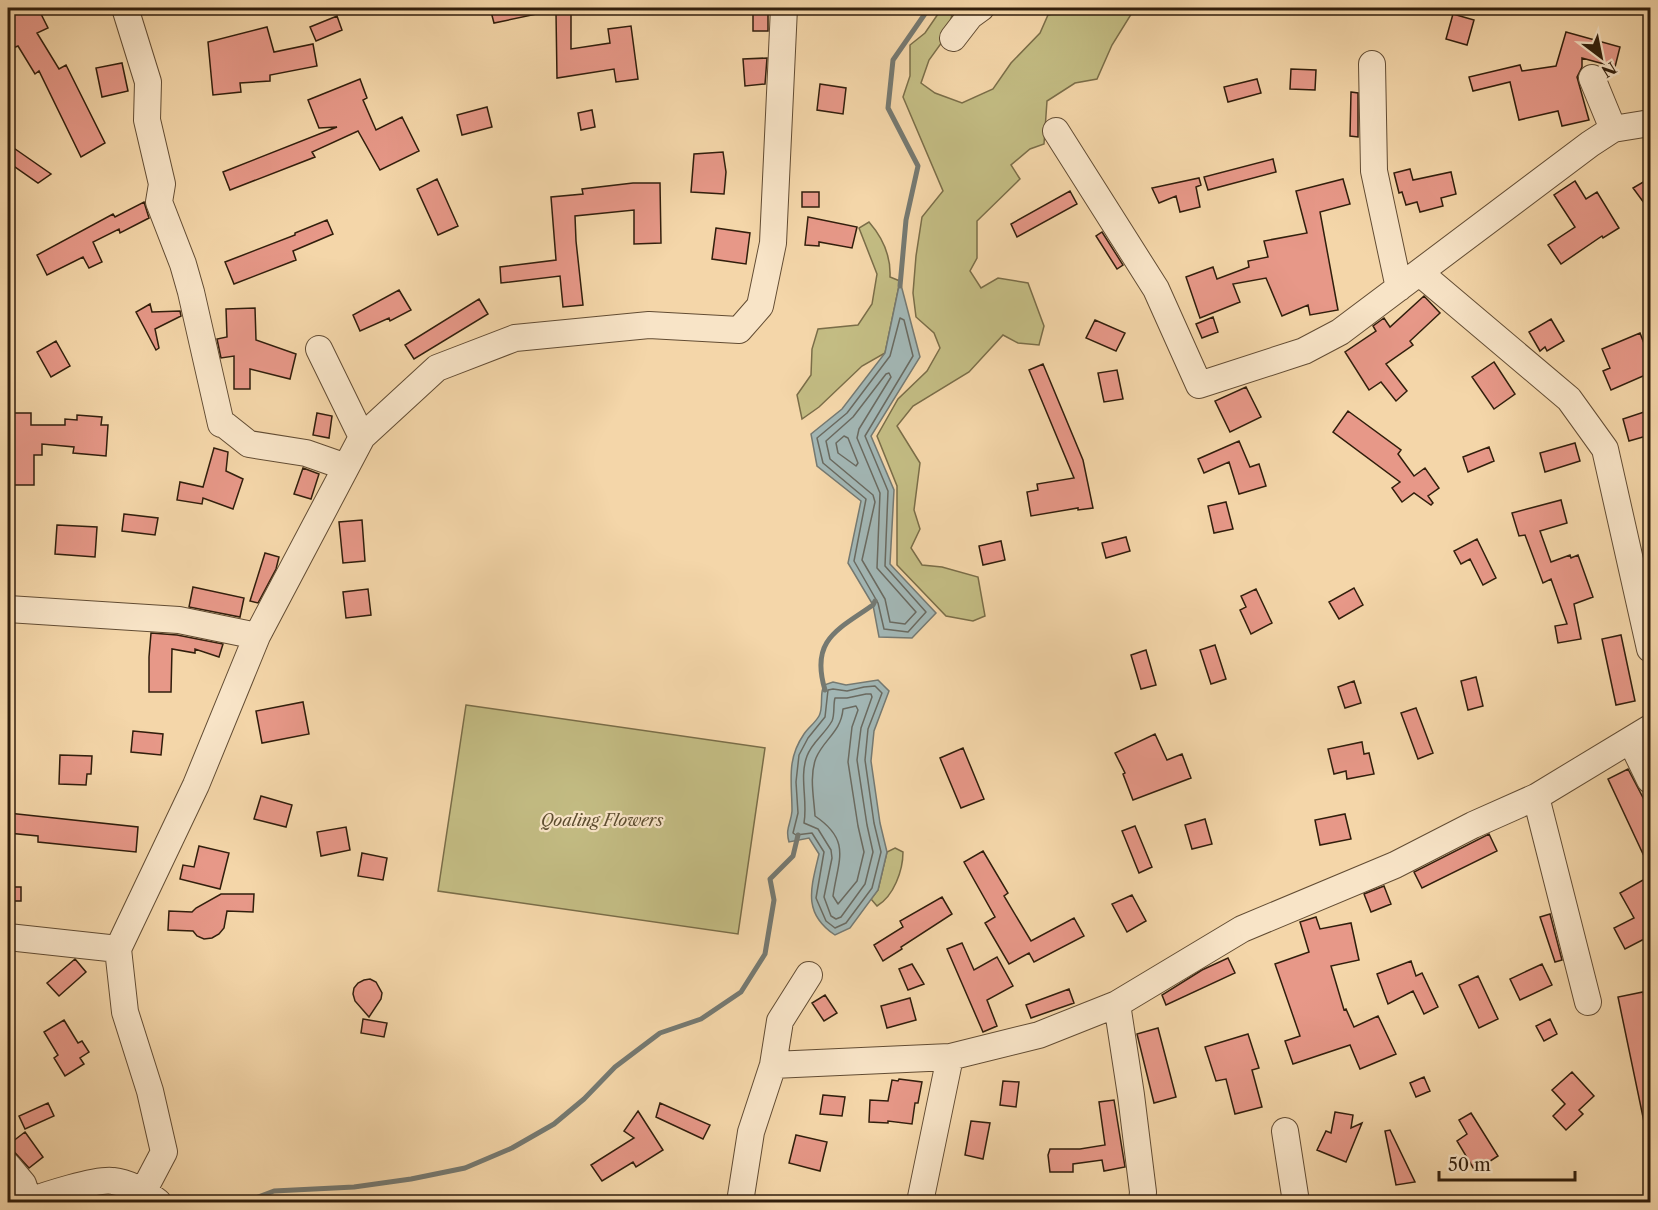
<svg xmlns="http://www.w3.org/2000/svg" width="1658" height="1210" font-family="'Libre Caslon Text',serif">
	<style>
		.green { fill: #c3bc83; stroke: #7a6d48; stroke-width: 1.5 }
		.water { fill: #a2b6b4; stroke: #757971; stroke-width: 1.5 }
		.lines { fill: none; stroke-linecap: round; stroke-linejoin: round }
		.shore { stroke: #6a6a60; stroke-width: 1.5 }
		.stream { stroke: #757971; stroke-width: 5 }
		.building { fill: #e79888; stroke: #311e0c; stroke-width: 1.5 }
		.minor-casing { stroke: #624c33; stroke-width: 28 }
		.minor { stroke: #f8e4c7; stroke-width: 26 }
		.labels { text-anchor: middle; stroke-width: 4.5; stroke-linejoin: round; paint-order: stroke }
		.park-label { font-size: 16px; font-style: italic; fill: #5d4d30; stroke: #f8e4c7 }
	</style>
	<rect width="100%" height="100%" fill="#f4d6a9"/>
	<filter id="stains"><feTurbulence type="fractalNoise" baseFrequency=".00333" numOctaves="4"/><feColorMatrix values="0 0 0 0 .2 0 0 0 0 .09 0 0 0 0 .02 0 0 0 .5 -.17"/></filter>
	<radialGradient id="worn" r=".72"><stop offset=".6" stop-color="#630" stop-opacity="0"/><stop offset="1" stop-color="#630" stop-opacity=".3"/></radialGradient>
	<path class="green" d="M 1073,8 L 1135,8 L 1112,45 L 1097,79 L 1075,83 L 1047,101 L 1044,144 L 1030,149 L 1011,165 L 1020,179 L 977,221 L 977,258 L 970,271 L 981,288 L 998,278 L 1028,283 L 1044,326 L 1039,345 L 1018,343 L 1003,335 L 969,372 L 913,406 L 897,426 L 920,463 L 914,510 L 920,529 L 911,548 L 922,565 L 942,567 L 978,577 L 985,616 L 973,621 L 946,616 L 897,565 L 897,486 L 877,436 L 898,399 L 927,371 L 940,348 L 934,333 L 916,317 L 913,293 L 916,256 L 922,217 L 943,191 L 903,97 L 910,76 L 910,45 L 925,33 L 938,14 L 953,12 L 945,38 L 929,60 L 921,83 L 935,93 L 962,103 L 993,89 L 1011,63 L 1040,33 L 1048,15 L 1071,10 Z
		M 869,222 C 883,238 891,256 890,277 L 900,281 L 885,353 L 862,366 L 819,407 L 802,419 L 797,395 L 811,375 L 812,349 L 818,329 L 858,325 L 872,304 L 877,274 L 859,228 Z
		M 466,705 L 765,748 L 738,934 L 438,891 Z
		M 895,848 L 903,852 C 903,870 894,896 877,906 L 871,899 L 878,890 L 887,852 Z"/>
	<path class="water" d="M 900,281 L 920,357 L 871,436 L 894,490 L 890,564 L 936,613 L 912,638 L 879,637 L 873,605 L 848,563 L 861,501 L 817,466 L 811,434 L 842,409 L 885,353 Z
		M 878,680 L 889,691 L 874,731 L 871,761 L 880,823 L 887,852 L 878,890 L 850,928 L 835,935 C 802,913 811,888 819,854 L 809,838 L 789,842 C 785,828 791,824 792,811 C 792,782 786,760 804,734 C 808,728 815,723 819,716 C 824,707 819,694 824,685 L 833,682 L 846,685 Z"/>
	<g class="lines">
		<path class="shore" d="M 900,318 L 904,320 L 913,356 L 865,436 L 888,491 L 885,566 L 926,612 L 908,632 L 884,629 L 878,603 L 854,561 L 866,499 L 823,463 L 817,438 L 847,413 L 890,356 Z
			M 889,373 L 891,377 L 859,429 L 857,438 L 880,493 L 877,568 L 916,612 L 905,624 L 890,622 L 885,599 L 862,560 L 875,502 L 873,495 L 830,459 L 826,441 L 853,417 L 886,374 Z
			M 844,436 L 848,438 L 858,463 L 856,466 L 838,453 L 836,443 Z
			M 864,687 L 875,686 L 882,693 L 868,729 L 865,760 L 874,823 L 881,852 L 872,888 L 846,923 L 835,928 L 826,921 L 816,898 L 824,852 L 812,833 L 796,835 L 793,833 L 798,813 L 796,782 L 799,755 L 808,738 L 825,717 L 828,690 L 833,689 L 847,691 Z
			M 866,694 L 871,694 L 872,697 L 861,728 L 857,760 L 867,825 L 873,852 L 865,884 L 841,917 L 836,919 L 831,916 L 824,897 L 832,858 L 831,850 L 818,829 L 804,823 C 808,801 799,777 807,756 C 812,742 825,734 832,721 C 835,714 833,705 835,698 L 847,698 Z
			M 856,706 L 858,710 L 852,727 L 848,762 L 858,826 L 864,852 L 857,881 L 838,904 L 833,896 C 838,860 852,841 815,816 C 814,798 809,776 816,758 C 824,739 841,732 843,709 Z"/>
		<path class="stream" d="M 900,286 L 906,220 L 918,166 L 888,108 L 893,60 L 929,8
			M 825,690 C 810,640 837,630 873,605 L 875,601
			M 245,1202 L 274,1191 L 354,1187 L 411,1179 L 465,1168 L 512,1148 L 554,1124 L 584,1099 L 615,1067 L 660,1033 L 701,1019 L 741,992 L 765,954 L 774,900 L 770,879 L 793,856 L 798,835"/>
	</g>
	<path class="building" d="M 8,8 L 38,8 L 48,28 L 37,33 L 59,69 L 66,65 L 105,143 L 81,157 L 39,71 L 35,74 L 18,46 L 13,48 L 8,36 L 8,29 L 12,27 L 8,17 Z
		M 490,8 L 537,8 L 537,14 L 494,23 Z
		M 753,8 L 768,8 L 768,31 L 753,31 Z
		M 556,13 L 571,13 L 571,49 L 610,43 L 608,29 L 631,26 L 638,79 L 616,82 L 614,69 L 557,78 Z
		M 1453,14 L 1474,20 L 1467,45 L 1446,39 Z
		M 337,16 L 342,30 L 316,41 L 310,27 Z
		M 267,27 L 274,52 L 313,44 L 317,66 L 270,75 L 270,81 L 240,83 L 241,92 L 213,95 L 208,42 Z
		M 1566,32 L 1620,47 L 1615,67 L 1582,58 L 1582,67 L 1577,77 L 1589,120 L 1562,126 L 1558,111 L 1519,120 L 1510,82 L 1473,91 L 1469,77 L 1520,65 L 1522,71 L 1556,66 Z
		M 767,58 L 765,84 L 745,86 L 743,59 Z
		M 122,63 L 128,91 L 102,97 L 96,68 Z
		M 1291,69 L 1316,70 L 1315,90 L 1290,89 Z
		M 360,79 L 367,98 L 363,100 L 376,130 L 402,117 L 419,151 L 380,170 L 358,131 L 312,152 L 315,157 L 230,190 L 223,172 L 337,127 L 319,128 L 308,100 Z
		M 1257,79 L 1261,93 L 1228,102 L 1224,87 Z
		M 820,84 L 846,88 L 843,114 L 817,110 Z
		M 1351,92 L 1358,93 L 1358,137 L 1350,136 Z
		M 487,107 L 492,127 L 462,135 L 457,115 Z
		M 592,110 L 595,127 L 581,130 L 578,113 Z
		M 8,144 L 51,174 L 38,183 L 8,162 Z
		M 723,152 L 726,172 L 724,194 L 691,192 L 694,154 Z
		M 1273,159 L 1276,172 L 1208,190 L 1204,177 Z
		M 1410,169 L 1413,180 L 1451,172 L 1456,194 L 1441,198 L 1443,206 L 1420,212 L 1417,202 L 1406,205 L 1402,192 L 1399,193 L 1394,173 Z
		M 1199,178 L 1201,185 L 1196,187 L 1200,207 L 1180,212 L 1176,196 L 1159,203 L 1152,188 Z
		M 1650,178 L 1650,211 L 1633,188 Z
		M 437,179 L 458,226 L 438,235 L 417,189 Z
		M 1343,179 L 1350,204 L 1320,212 L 1338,310 L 1310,315 L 1308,305 L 1282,316 L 1266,278 L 1233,284 L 1240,302 L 1200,318 L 1186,277 L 1213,267 L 1217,279 L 1249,267 L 1248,261 L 1268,257 L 1264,241 L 1307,233 L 1296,191 Z
		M 1575,181 L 1586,199 L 1597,192 L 1619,228 L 1603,238 L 1602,236 L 1561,264 L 1548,245 L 1575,227 L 1554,195 Z
		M 633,183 L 660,183 L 661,243 L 634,244 L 634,210 L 575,216 L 576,241 L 583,305 L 563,307 L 560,276 L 501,283 L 500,267 L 556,260 L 551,197 L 583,194 L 582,189 Z
		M 1070,191 L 1077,204 L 1017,237 L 1011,224 Z
		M 802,192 L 819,192 L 819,207 L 802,207 Z
		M 144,202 L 149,218 L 120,233 L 119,229 L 93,242 L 102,262 L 89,268 L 83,257 L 47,275 L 37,255 L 113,214 L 115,217 Z
		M 808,217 L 857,227 L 852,248 L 819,242 L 819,246 L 805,245 Z
		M 327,220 L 333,234 L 293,251 L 296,260 L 234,284 L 225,262 L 295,235 L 295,233 Z
		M 716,228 L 750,233 L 746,264 L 712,259 Z
		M 1102,232 L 1123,265 L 1117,269 L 1096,236 Z
		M 399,290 L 411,310 L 390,321 L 389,318 L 360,331 L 353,315 Z
		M 1424,296 L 1440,313 L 1410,341 L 1413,345 L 1386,364 L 1407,391 L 1396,401 L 1381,382 L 1369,390 L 1345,352 L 1376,331 L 1373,326 L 1384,318 L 1390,327 Z
		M 479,299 L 488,314 L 414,359 L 405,345 Z
		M 150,304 L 152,312 L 180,311 L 181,316 L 155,329 L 159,348 L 156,350 L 136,312 Z
		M 255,308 L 256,340 L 296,354 L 290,379 L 250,369 L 250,389 L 234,389 L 234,356 L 221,358 L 217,339 L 227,337 L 226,309 Z
		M 1213,317 L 1218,332 L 1202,338 L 1196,324 Z
		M 1551,319 L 1564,341 L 1547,351 L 1545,347 L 1540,351 L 1529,332 Z
		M 1095,320 L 1125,333 L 1116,351 L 1086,338 Z
		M 1640,333 L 1650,359 L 1650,373 L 1611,390 L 1603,371 L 1610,368 L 1602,349 Z
		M 56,341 L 70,366 L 51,377 L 37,352 Z
		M 1494,362 L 1515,394 L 1494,409 L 1472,377 Z
		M 1043,364 L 1083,460 L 1093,508 L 1078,510 L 1078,508 L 1031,516 L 1027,492 L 1038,490 L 1037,484 L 1074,478 L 1029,370 Z
		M 1117,370 L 1123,399 L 1104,402 L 1098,373 Z
		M 1246,387 L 1261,417 L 1230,432 L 1215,401 Z
		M 1650,410 L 1650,435 L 1629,441 L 1623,419 Z
		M 1348,411 L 1401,450 L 1398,454 L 1414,476 L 1425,468 L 1439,488 L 1428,496 L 1433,503 L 1431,505 L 1414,493 L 1402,502 L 1392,488 L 1400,482 L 1333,432 Z
		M 13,413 L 31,413 L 31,425 L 65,425 L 65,419 L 77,420 L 77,415 L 102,417 L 101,425 L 108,425 L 106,456 L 73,453 L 74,447 L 42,444 L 42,455 L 34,455 L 34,485 L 14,485 Z
		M 317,413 L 332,416 L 329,438 L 313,435 Z
		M 1239,441 L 1250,467 L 1259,464 L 1266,486 L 1239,494 L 1229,462 L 1204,473 L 1198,459 Z
		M 1575,443 L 1580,461 L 1545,472 L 1540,453 Z
		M 1489,447 L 1494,461 L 1468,472 L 1463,457 Z
		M 214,448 L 228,452 L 226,471 L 243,479 L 233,509 L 203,498 L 202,504 L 177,500 L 180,482 L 203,487 Z
		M 303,468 L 319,474 L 311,499 L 294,494 Z
		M 1561,500 L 1567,523 L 1540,531 L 1551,562 L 1570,555 L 1571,558 L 1578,555 L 1593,597 L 1574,604 L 1581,639 L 1558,643 L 1555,626 L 1567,624 L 1551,579 L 1543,583 L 1525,535 L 1519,536 L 1512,513 Z
		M 1226,502 L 1233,529 L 1214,533 L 1208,506 Z
		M 124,514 L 158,518 L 155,535 L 122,531 Z
		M 362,520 L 365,561 L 343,563 L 339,522 Z
		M 57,525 L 97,527 L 95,557 L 55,554 Z
		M 1126,537 L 1130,551 L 1106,558 L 1102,543 Z
		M 1477,539 L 1496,578 L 1483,585 L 1470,559 L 1461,564 L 1454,551 Z
		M 1001,541 L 1005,560 L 983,565 L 979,546 Z
		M 265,553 L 279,557 L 276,569 L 258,603 L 250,601 Z
		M 193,587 L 244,598 L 240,617 L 189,607 Z
		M 1354,588 L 1363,605 L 1339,619 L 1329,602 Z
		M 368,589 L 371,615 L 346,618 L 343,592 Z
		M 1256,589 L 1272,623 L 1251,634 L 1240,610 L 1246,607 L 1241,596 Z
		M 151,633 L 177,635 L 223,644 L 219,657 L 195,649 L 195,653 L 172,649 L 171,692 L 149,692 L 149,657 Z
		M 1621,635 L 1635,701 L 1616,705 L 1602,639 Z
		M 1215,645 L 1226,679 L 1211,684 L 1200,650 Z
		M 1146,650 L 1156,685 L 1141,689 L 1131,655 Z
		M 1476,677 L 1483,706 L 1468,710 L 1461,681 Z
		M 1354,681 L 1361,703 L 1345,708 L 1338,687 Z
		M 303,702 L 309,734 L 262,743 L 256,711 Z
		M 1416,708 L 1433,753 L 1418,759 L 1401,713 Z
		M 133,731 L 163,734 L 161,755 L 131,752 Z
		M 1155,734 L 1167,760 L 1182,754 L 1191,778 L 1133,800 L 1123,774 L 1125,773 L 1115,753 Z
		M 1362,742 L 1364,754 L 1369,753 L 1374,774 L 1347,779 L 1346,771 L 1334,774 L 1328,749 Z
		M 963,748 L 984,799 L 961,808 L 940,758 Z
		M 60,755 L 92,756 L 91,774 L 87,774 L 86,785 L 59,784 Z
		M 1628,769 L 1650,811 L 1650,869 L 1608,779 Z
		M 261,796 L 292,805 L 286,827 L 254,819 Z
		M 8,813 L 138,827 L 136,852 L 38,842 L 38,836 L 8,833 Z
		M 1345,814 L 1351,839 L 1320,845 L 1315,820 Z
		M 1205,819 L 1212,844 L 1192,849 L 1185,825 Z
		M 1135,826 L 1152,867 L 1139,873 L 1122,831 Z
		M 346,827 L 350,850 L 321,856 L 317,832 Z
		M 1489,834 L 1497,851 L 1422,888 L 1414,872 Z
		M 199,846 L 229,853 L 220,889 L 180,879 L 183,865 L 194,867 Z
		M 983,851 L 1008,893 L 1004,896 L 1031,941 L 1074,918 L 1084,936 L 1034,962 L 1029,953 L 1009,964 L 985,923 L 995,917 L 964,862 Z
		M 362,853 L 387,858 L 383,880 L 358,876 Z
		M 1650,876 L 1650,936 L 1625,949 L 1614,928 L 1634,918 L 1620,893 Z
		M 1384,886 L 1391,904 L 1371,912 L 1364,894 Z
		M 8,887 L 21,887 L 21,901 L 8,901 Z
		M 221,894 L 254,894 L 253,912 L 227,911 L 224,928 L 219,934 L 212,938 L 204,939 L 197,936 L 193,931 L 168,930 L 169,911 L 192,912 L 196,908 Z
		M 1132,895 L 1146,921 L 1127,932 L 1112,904 Z
		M 942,897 L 952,914 L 901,947 L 902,949 L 883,961 L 874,945 L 903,927 L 900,921 Z
		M 1550,914 L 1562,960 L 1555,962 L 1540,917 Z
		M 1316,917 L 1320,929 L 1351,923 L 1359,960 L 1331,966 L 1344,1010 L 1346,1009 L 1354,1027 L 1378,1016 L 1396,1054 L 1360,1069 L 1350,1045 L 1293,1064 L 1285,1041 L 1300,1036 L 1275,964 L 1309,952 L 1300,922 Z
		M 962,943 L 974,970 L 997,957 L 1013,986 L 987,1000 L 997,1026 L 983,1032 L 947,949 Z
		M 1228,958 L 1235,973 L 1166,1005 L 1162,995 L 1202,970 Z
		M 75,959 L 86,972 L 59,996 L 47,983 Z
		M 1411,961 L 1416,976 L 1422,973 L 1438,1007 L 1424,1014 L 1413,991 L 1388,1004 L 1377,974 Z
		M 912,964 L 924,984 L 908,990 L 899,969 Z
		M 1542,964 L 1552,985 L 1520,1000 L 1510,979 Z
		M 1478,976 L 1498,1019 L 1479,1028 L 1459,985 Z
		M 370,979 L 376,982 L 382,993 L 381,999 L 369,1017 L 355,1001 L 353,994 L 354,988 L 358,983 L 364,980 Z
		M 1069,989 L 1074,1003 L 1031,1018 L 1026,1005 Z
		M 1643,992 L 1650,1028 L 1650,1121 L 1644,1122 L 1618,997 Z
		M 825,995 L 837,1013 L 824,1021 L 812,1003 Z
		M 910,998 L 916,1020 L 887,1028 L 881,1006 Z
		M 363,1019 L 387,1023 L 384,1037 L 361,1033 Z
		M 1550,1019 L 1557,1034 L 1544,1041 L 1536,1026 Z
		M 64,1020 L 78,1043 L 82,1041 L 89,1052 L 80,1058 L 84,1064 L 65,1076 L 54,1058 L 58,1055 L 44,1032 Z
		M 1158,1028 L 1176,1097 L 1154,1103 L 1137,1034 Z
		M 1248,1034 L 1259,1068 L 1252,1070 L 1262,1107 L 1235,1114 L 1226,1079 L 1216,1081 L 1205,1047 Z
		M 1572,1072 L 1594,1096 L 1579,1110 L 1583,1114 L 1566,1130 L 1553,1116 L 1565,1104 L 1552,1090 Z
		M 1424,1077 L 1430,1091 L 1416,1097 L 1410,1083 Z
		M 899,1079 L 922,1082 L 918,1103 L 915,1103 L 912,1124 L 888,1121 L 888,1123 L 869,1122 L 870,1100 L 888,1101 L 892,1080 L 898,1081 Z
		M 1003,1081 L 1019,1082 L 1016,1107 L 1000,1105 Z
		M 823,1095 L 845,1097 L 842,1116 L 820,1114 Z
		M 1114,1100 L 1125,1167 L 1104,1171 L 1102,1160 L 1073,1164 L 1073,1172 L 1050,1172 L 1048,1155 L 1050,1149 L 1080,1149 L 1105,1145 L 1099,1102 Z
		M 48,1103 L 54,1116 L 25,1129 L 19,1116 Z
		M 660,1103 L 710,1125 L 703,1139 L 656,1117 Z
		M 638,1111 L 663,1150 L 636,1167 L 633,1162 L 602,1181 L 591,1165 L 634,1138 L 624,1131 Z
		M 1335,1112 L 1353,1115 L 1351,1128 L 1362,1123 L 1346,1162 L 1317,1150 L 1326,1131 L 1331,1133 Z
		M 1471,1113 L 1498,1156 L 1475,1171 L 1457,1141 L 1467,1134 L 1459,1120 Z
		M 971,1121 L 990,1123 L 983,1159 L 965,1155 Z
		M 1390,1130 L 1415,1182 L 1396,1185 L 1385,1131 Z
		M 25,1132 L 43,1157 L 29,1168 L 8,1145 Z
		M 796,1135 L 827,1142 L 820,1171 L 789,1163 Z"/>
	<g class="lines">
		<defs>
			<path id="minor" d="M 125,8 L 148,82 L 147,120 L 162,184 L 159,202 L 183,264 L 191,292 L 221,424
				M 953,38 L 970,16 L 981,8
				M 1372,64 L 1374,171 L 1399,288
				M 1592,78 L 1613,129
				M 1056,131 L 1156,289 L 1199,385 L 1304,351 L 1340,332 L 1590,144 L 1613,129 L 1650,123
				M 1420,273 L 1569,399 L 1605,449 L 1650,649
				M 319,349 L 362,437
				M 225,425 L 249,444 L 306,453 L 346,467
				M 8,609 L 179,620 L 257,636
				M 1631,741 L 1650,780
				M 1536,797 L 1588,1002
				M 8,937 L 118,949
				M 1117,1004 L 1131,1095 L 1143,1192 L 1142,1202
				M 773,1065 L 950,1057 L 1039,1035 L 1117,1004 L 1242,929 L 1395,865 L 1473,825 L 1536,797 L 1650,728
				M 1285,1131 L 1296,1202
				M 8,1166 L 23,1184 L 29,1202
				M 144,1190 L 164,1152 L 150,1091 L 125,1012 L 118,949 L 196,785 L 257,636 L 362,437 L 437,368 L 515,338 L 649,325 L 739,330 L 760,306 L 773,243 L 784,8
				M 27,1202 C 43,1196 98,1178 113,1181 C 130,1183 145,1192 158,1202
				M 740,1202 L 751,1132 L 773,1065 L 780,1021 L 809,975
				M 920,1202 L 950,1057"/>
		</defs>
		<use href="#minor" class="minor-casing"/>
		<use href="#minor" class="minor"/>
	</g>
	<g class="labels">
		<g class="park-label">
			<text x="602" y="826">Qoaling Flowers</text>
		</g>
	</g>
	<rect width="1658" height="1210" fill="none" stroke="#f4d6a9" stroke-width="30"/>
	<rect x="9" y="9" width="1640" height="1192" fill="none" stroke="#311e0c" stroke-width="3"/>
	<rect x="15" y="15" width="1628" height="1180" fill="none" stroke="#311e0c" stroke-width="1.5"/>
	<g transform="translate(1601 57) rotate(148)" stroke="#f8e4c7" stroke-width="4.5" paint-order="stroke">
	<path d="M0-4.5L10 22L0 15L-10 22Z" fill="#311e0c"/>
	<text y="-9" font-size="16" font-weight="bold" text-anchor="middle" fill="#311e0c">N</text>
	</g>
	<path d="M1439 1171v9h136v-9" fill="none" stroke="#311e0c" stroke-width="3"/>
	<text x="1448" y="1171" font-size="18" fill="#311e0c" stroke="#f8e4c7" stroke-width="4.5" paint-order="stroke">50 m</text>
	<rect width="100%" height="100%" filter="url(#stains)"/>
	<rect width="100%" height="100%" fill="url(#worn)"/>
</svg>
